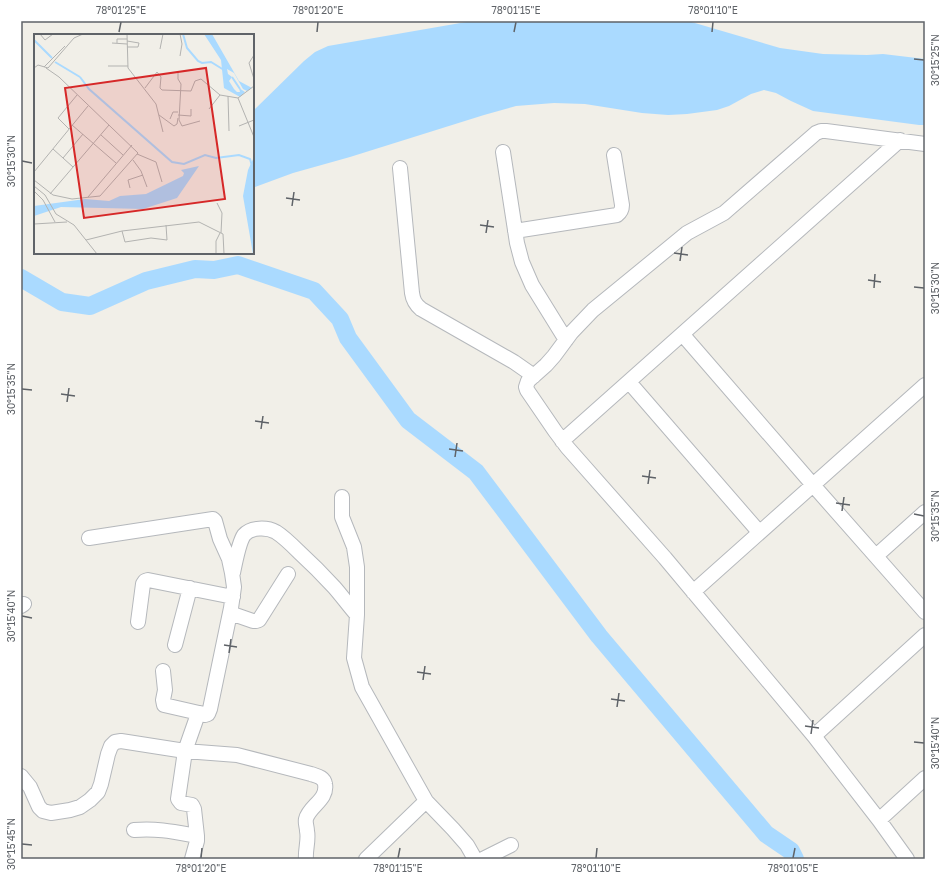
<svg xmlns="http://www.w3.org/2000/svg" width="946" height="880" font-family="'Golos Text',sans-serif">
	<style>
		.water { fill: #aadaff }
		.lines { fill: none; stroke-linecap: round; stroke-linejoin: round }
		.river { stroke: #aadaff; stroke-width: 18 }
		.minor-casing { stroke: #b5b8bc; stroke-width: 16 }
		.minor { stroke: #fff; stroke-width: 14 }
		.ticks { fill: none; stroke: #5f6368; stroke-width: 1.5 }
		.inset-river { fill: none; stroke: #aadaff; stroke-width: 2 }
		.inset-road { fill: none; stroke: #b3b3b1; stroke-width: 1 }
		.view { fill: #d62828; fill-opacity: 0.15; stroke: #d62828; stroke-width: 2 }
		.inset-edge { fill: none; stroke: #5f6368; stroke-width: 2 }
		.neatline { fill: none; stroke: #5f6368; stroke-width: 1.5 }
		.ticks-label { font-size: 10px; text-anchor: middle; fill: #5f6368 }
	</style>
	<rect width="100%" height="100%" fill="#f1efe8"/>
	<path class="water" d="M 472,21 L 688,21 L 780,48 L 823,54 L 867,55 L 883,54 L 925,59 L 925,125 L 919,125 L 813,111 L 791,101 L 776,93 L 764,90 L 751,94 L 729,106 L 717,110 L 687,114 L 668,115 L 642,113 L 585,104 L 554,103 L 516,106 L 484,115 L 350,157 L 293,173 L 255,187 L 253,189 L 253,111 L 304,61 L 315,52 L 328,46 Z"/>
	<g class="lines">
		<path class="river" d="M 21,278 L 62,302 L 90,306 L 146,281 L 195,269 L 214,270 L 238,265 L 314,291 L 340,319 L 348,338 L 408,420 L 476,472 L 599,636 L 766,834 L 791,851 L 795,859"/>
		<defs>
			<path id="minor" d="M 503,152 L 517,243 L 522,262 L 532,285 L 566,340
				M 400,168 L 412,293 C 413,300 415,304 421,309 L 514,362 L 534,376
				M 515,231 L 617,215 C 621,212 622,210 622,205 L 614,155
				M 683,335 L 813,485 L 925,612
				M 629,382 L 759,532
				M 562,441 L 900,140
				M 342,497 L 342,517 L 354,547 L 357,567 L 357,615 L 354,658 L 362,687 L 426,801 L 453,829 L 467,845 L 475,859
				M 89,538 L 213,519 L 215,521 L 220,539 L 229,559 L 232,573 L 234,587 L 231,608 L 210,709 L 208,714 L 205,715 L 200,713 L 198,714 L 185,751 L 178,799 L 181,803 L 192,805 L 194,809 L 197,836 L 197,841 L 192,859
				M 876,556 L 925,512
				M 233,573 C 235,563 239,542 244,535 C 251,527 267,527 276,532 C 284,537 292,545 299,552 C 311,563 323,575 334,587 C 342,596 349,606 357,615
				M 693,592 L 925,385
				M 21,606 L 24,604
				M 230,613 L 253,621 L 256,621 L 259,620 L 288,574
				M 138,622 L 143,584 L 145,581 L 148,580 L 233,597
				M 175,645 L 190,588
				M 163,671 L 165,690 L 163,700 L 164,705 L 199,713
				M 814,736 L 925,635
				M 21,776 L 30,787 L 39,807 L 43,811 L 51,813 L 70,810 L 80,807 L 90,800 L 98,792 L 101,784 L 108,754 L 111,746 L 115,742 L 121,741 L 185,751 L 237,755 L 311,774 C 317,776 324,777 325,784 C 328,800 309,806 306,819 C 305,823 307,827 307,831 C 309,840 305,850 306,859
				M 879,820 L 925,778
				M 134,830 C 158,828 175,832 197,836
				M 366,859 L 426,801
				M 483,859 L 511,845
				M 907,859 L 879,820 L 814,736 L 665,558 L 567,447 L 555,431 L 529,393 L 527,390 L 526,387 L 528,381 L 546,365 L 554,356 L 571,333 L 593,310 L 687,233 L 724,213 L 816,133 L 821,131 L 826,131 L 925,144"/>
		</defs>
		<use href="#minor" class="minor-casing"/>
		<use href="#minor" class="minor"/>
	</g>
	<path class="ticks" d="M 119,32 L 121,22M 317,32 L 318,22M 514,32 L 516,22M 712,32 L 713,22M 914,59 L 924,60M 22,161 L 32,163M 286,198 L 300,200M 292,206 L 294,192M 480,225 L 494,227M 486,233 L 488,220M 674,253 L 688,255M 680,261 L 682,247M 868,280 L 881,282M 914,287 L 924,288M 874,288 L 875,274M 22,389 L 32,390M 61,394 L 75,396M 67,402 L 69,388M 255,421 L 269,423M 261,429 L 263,416M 449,449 L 463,451M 455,457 L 457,443M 642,476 L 656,478M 648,484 L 650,470M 836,503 L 850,505M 842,511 L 844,497M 914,514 L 924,516M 22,616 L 32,618M 224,645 L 237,647M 229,653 L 231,639M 417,672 L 431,674M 423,680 L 425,666M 611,699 L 625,701M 617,707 L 619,693M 805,726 L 819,728M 811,734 L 813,720M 914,742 L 924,743M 22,844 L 32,845M 201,858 L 202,848M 398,858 L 400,848M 596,858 L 597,848M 793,858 L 795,848"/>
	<g transform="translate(34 34)">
		<rect width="220" height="220" fill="#f1efe8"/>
		<path d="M 170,0 L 178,0 L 205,47 L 218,54 L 213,57 L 209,55 L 200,39 L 193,35 L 194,40 L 198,43 L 195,47 L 200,55 L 203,58 L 206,58 L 205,54 L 211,58 L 206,63 L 190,54 L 187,26 ZM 220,123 L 220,220 L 219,220 L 209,162 L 214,136 ZM 165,132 L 143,164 L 109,175 L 27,173 L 0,182 L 0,172 L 51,165 L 75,167 L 86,162 L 112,160 L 149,142 L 150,139 L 147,136 Z" fill="#aadaff"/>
		<path class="inset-river" d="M 149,0 L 153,14 L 164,27 L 168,29 L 177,28 L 190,36M 0,6 L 18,24M 21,28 L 46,43M 46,43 L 55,55 L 138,128 L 150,130 L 171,121 L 182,124 L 205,121 L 216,125 L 218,132M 198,43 L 206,55"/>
		<path class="inset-road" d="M 6,0 L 11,6 L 19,0M 93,0 L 94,34 L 122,70 L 129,98M 78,9 L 93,10M 83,9 L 83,5 L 93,5M 93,13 L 104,13 L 105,9 L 93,7M 126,15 L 129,0M 220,21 L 215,29 L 220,45M 146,22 L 148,10 L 146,0M 74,32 L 94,32M 10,33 L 31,12M 0,34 L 4,31 L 14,34 L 40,4 L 49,0M 144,38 L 144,45 L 147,50 L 145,86 L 148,92 L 166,87M 111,54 L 123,38 L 127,43 L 126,54 L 128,56 L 157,57 L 161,47 L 167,45 L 186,61 L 204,64 L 220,52M 194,62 L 195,97M 204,64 L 220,103M 175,75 L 186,61M 125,81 L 140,92 L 143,90 L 144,84M 144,81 L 157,82 L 157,75M 136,85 L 139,78 L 144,78M 38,91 L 82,129M 205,92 L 220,86M 35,95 L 24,84 L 43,61M 67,101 L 89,121M 19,115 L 39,133M 103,120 L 122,128 L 128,148M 29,124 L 49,100M 99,126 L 107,137 L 113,153M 0,138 L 54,72M 0,146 L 19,161 L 38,165 L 66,162 L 104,119 L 25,43 L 12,34M 0,152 L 11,161 L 22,180 L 40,191 L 63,220M 96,154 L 94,146 L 109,141M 0,157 L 9,166 L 21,188M 16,160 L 75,91M 54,163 L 98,111M 183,169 L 188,179 L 187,199M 0,190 L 33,188M 88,197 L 91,208 L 117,204 L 133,206 L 132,191M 52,206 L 88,197 L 165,188 L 189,200 L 190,220M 182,220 L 182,207 L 186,199"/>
		<path class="view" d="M 172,34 L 191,165 L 50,184 L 31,54 Z"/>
		<rect width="220" height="220" class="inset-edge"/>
	</g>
	<rect width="946" height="880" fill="none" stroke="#ffffff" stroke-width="44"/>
	<rect x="22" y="22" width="902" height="836" class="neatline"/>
	<g class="ticks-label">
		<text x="121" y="14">78°01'25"E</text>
		<text x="318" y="14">78°01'20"E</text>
		<text x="516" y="14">78°01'15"E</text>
		<text x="713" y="14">78°01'10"E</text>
		<text transform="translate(935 60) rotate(-90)" y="4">30°15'25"N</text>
		<text transform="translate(11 161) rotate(-90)" y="4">30°15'30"N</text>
		<text transform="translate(935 288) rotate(-90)" y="4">30°15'30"N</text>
		<text transform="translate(11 389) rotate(-90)" y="4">30°15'35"N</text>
		<text transform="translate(935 516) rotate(-90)" y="4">30°15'35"N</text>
		<text transform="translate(11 616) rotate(-90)" y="4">30°15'40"N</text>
		<text transform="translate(935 743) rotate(-90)" y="4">30°15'40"N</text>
		<text transform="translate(11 844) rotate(-90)" y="4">30°15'45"N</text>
		<text x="201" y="872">78°01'20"E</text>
		<text x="398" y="872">78°01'15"E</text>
		<text x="596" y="872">78°01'10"E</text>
		<text x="793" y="872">78°01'05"E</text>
	</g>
</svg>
